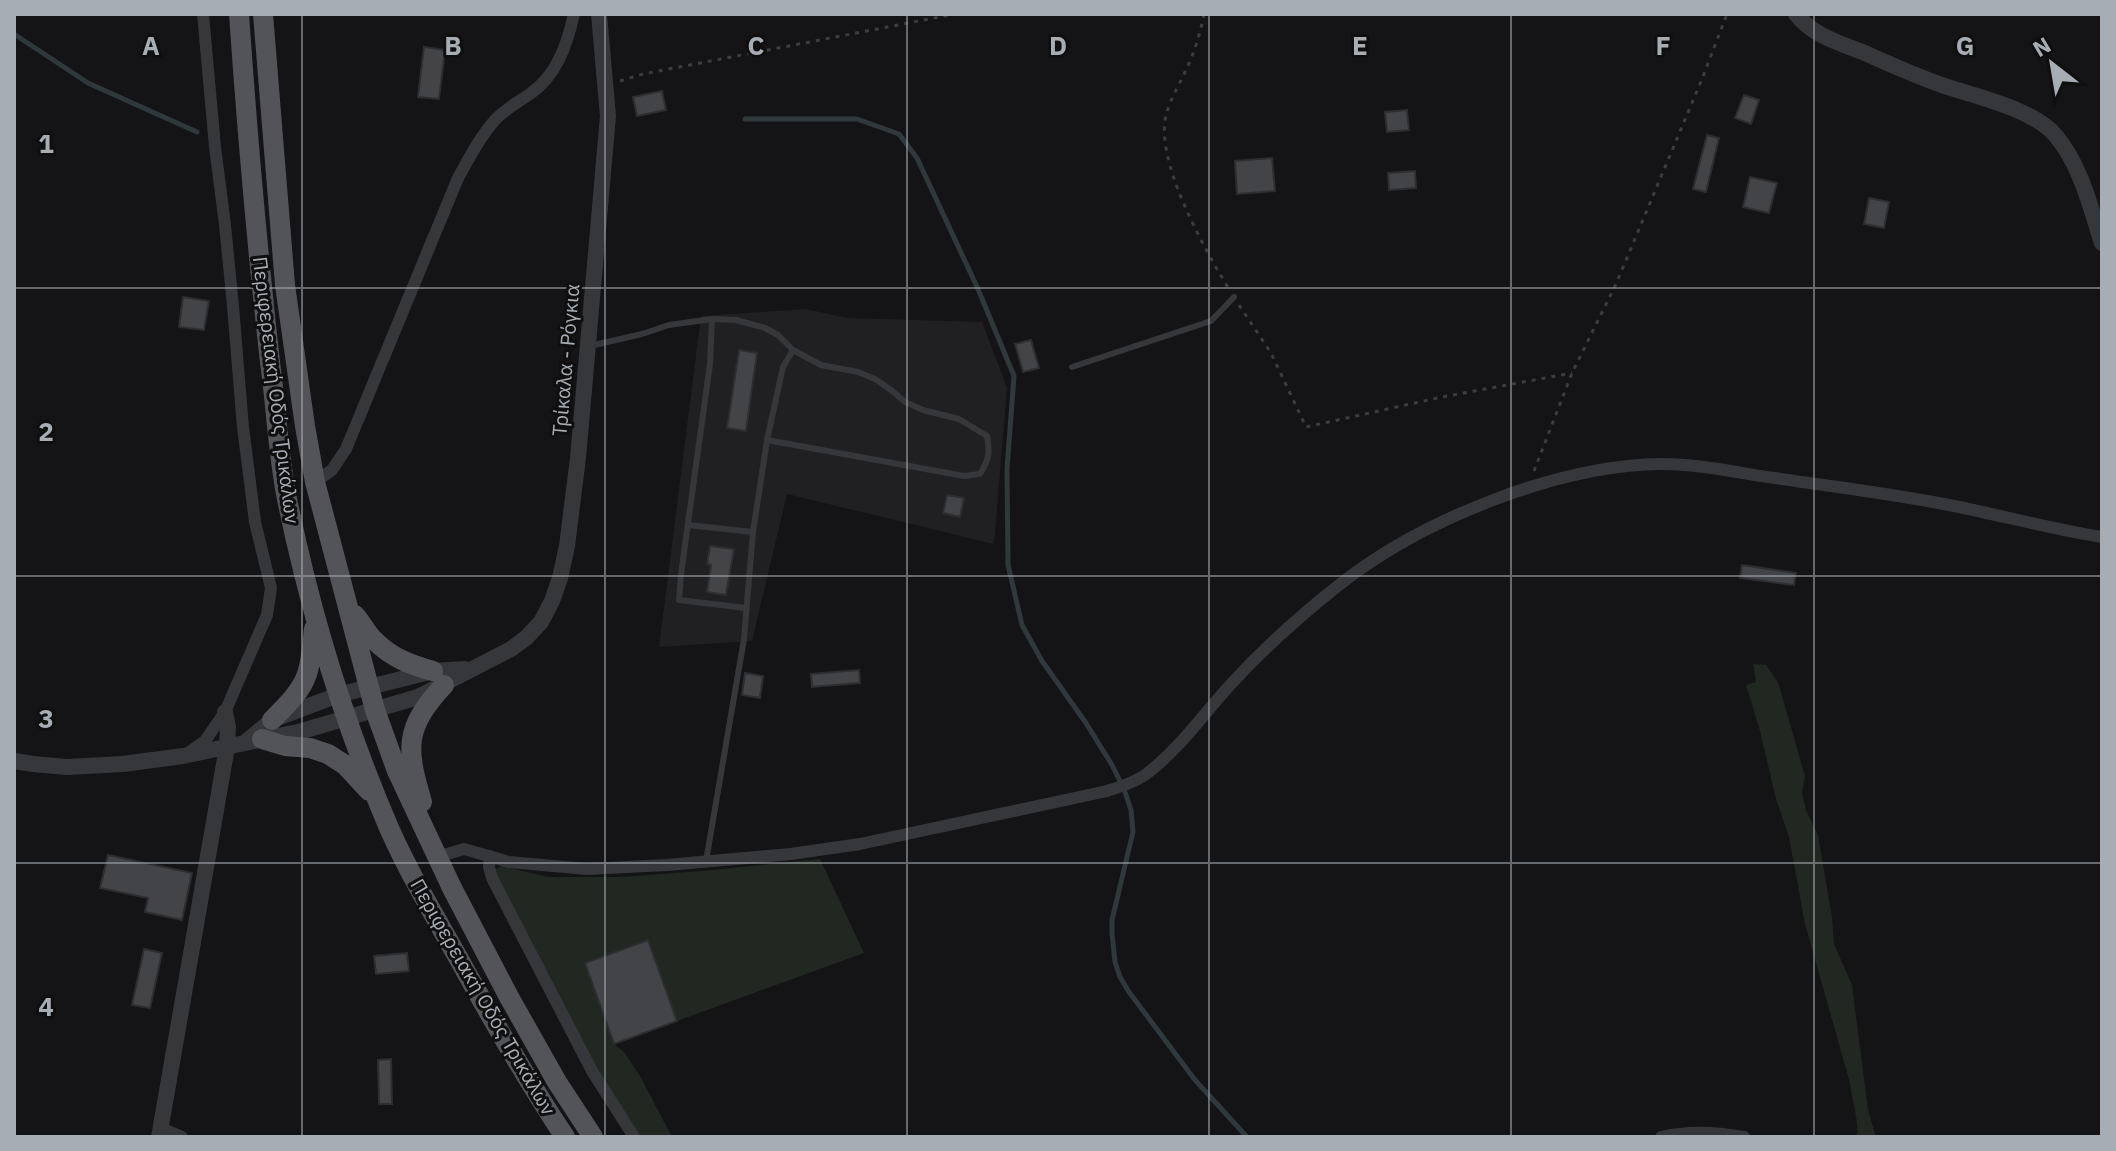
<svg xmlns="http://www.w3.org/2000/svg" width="2116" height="1151" font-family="'IBM Plex Sans',sans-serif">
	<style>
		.built { fill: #202022 }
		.green { fill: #212821 }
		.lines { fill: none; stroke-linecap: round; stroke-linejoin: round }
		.stream { stroke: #2e383d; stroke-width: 5 }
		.building { fill: #434448; stroke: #2e2e31; stroke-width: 2 }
		.path { stroke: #3b3e41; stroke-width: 3; stroke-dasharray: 4 6; stroke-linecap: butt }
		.service { stroke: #35373a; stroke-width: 6 }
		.minor { stroke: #35373a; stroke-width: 12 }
		.tertiary { stroke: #35373a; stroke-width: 16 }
		.primary { stroke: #525459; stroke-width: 20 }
		.grid { fill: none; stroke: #a7adb5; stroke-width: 2; stroke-opacity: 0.55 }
		.labels { text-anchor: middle; stroke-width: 6; stroke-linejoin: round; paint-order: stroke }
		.street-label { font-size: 20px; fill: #a7adb5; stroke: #0f0f10 }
		.grid-label { font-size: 26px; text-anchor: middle; font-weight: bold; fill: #a7adb5; stroke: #0f0f10; stroke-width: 6; stroke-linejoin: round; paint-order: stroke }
	</style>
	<rect width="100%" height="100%" fill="#141416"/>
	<path class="built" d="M 806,309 L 847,318 L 982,322 L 1007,388 L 994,544 L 787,494 L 752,641 L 659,647 L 701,316 Z"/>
	<path class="green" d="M 1753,664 L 1766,665 L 1778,682 L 1805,776 L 1802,793 L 1806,810 L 1818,835 L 1832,917 L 1834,944 L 1852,985 L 1868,1110 L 1876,1137 L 1857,1137 C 1859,1119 1852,1102 1850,1083 L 1805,924 L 1789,837 L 1776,799 L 1760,731 L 1746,685 L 1756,682 Z
		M 820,859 L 864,953 L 677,1021 L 648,941 L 585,963 L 614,1044 L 624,1052 L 639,1074 L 672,1137 L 641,1137 L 606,1087 L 498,889 L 496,869 L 502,866 L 548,877 L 620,877 L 702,871 Z"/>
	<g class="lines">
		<path class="stream" d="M 14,34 L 88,83 L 197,132
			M 745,119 L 857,119 L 899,134 L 917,158 L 978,289 L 1014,376 L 1007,469 L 1008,565 L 1022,625 L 1042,661 L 1086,723 L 1112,765 L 1124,789 L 1131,810 L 1133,832 L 1112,920 L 1112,933 L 1115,962 L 1120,977 L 1129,992 L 1195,1080 L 1247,1137"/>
	</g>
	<path class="building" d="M 424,47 L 445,50 L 439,99 L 418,97 Z
		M 662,91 L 666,110 L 637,116 L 633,97 Z
		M 1744,95 L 1759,100 L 1751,124 L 1735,118 Z
		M 1407,110 L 1409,130 L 1387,132 L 1385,112 Z
		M 1707,135 L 1719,138 L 1706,192 L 1693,189 Z
		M 1272,158 L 1275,191 L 1237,194 L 1235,161 Z
		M 1415,171 L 1416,188 L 1389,190 L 1388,173 Z
		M 1750,177 L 1777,183 L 1769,213 L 1743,207 Z
		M 1869,198 L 1889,202 L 1884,228 L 1864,224 Z
		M 183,297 L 209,301 L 204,330 L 179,327 Z
		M 1031,340 L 1039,368 L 1023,372 L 1015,344 Z
		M 739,350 L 757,353 L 746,431 L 727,428 Z
		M 947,495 L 964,498 L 960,517 L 943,513 Z
		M 710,546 L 734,549 L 726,595 L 707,592 L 711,565 L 707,564 Z
		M 1742,565 L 1796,573 L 1794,585 L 1740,578 Z
		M 859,670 L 860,683 L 812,687 L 811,674 Z
		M 745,673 L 763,676 L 760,698 L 742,695 Z
		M 108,855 L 192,873 L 182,920 L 145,912 L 148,898 L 100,888 Z
		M 648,940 L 677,1021 L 614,1044 L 585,963 Z
		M 144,949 L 162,953 L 150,1008 L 132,1005 Z
		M 407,953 L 409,971 L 376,974 L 374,956 Z
		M 391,1059 L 392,1104 L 379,1104 L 378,1060 Z"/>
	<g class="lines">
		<path class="path" d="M 1204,14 C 1200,34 1194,54 1185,72 C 1179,85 1171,98 1167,112 C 1152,157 1205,250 1229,289
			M 620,81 L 643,74 L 955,14
			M 1239,305 L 1271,353 L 1306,427 L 1442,397 L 1572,373
			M 1534,471 L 1572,373 L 1616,284 L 1702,79 L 1727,14"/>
		<path class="service" d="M 712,319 L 710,364 L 681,574 L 679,600 L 746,608
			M 590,346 L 642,334 L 669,325 L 712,319 L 736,320 L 765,328 L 778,335 L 793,350 L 821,365 L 858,372 L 875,379 L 891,390 L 905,402 L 923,410 L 959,419 L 987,436 C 990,452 989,460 980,474 L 964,476 L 767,440
			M 1072,367 L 1211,321 L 1234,297
			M 688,525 L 753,532
			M 706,861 L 744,639 L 753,532 L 767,440 L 783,367 L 793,350"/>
		<path class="minor" d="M 315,482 L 332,470 L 346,449 L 458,178 C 469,158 480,137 495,120 C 505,109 518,102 530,94 C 557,75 567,45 574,14
			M 191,751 L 205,741 L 225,712 L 267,615 L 271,588 L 255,522 L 243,427 L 233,306 L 225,225 L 215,147 L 203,14
			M 490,856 L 489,867 L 492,878 L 592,1071 L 634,1137
			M 437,857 L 464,849 L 509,862 L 587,869 L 667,865 L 791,854 L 860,844 L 1107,791 C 1119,787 1134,783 1145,775 C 1179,750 1204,713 1232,683 C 1265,647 1301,615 1339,585 C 1421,520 1557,465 1662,464 C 1700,464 1738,473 1775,478 C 1835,487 1895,494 1954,506 C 2004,516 2052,529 2102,537
			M 161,1128 L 182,1137
			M 1661,1137 C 1689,1130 1716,1132 1744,1137"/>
		<path class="tertiary" d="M 1796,14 C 1813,36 1840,43 1865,53 C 1889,64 1914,75 1939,84 C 1972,96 2033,108 2056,136 C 2081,166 2090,206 2102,243
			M 247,741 L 272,720 L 338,695 L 433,671 L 465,669
			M 14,761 L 33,764 L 67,767 L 123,764 L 183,756 L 302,731 L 418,697 L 511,649 L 526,638 L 541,622 L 552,601 L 560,578 L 567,546 L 578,458 L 608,116 L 599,14
			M 159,1137 L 227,747 L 228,727 L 225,712"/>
		<path class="primary" d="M 239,14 C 247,130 257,246 270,362 C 276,406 278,451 286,494 C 309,608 343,721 389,828 C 409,873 435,917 460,961 C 493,1021 527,1080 565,1137
			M 263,14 L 285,285 L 305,426 L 315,482 L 375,710 L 397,771 L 452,888 L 509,997 L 557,1082 L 593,1137
			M 355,615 C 362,623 367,634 375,641 C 392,658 411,665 433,671
			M 272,720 C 285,707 301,692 307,674 C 312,659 312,644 314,629
			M 262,739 L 285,746 L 310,748 L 328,754 L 345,765 L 369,791
			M 422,802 C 406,748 404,728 444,685"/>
	</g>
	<path class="grid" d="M 302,14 L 302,1137M 605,14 L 605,1137M 907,14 L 907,1137M 1209,14 L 1209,1137M 1511,14 L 1511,1137M 1814,14 L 1814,1137M 14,288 L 2102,288M 14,576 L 2102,576M 14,863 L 2102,863"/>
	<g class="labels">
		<g class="street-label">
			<text transform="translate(566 360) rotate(-85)" y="7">Τρίκαλα - Ρόγκια</text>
			<text transform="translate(276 390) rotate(83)" y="7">Περιφερειακή Οδός Τρικάλων</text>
			<text transform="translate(483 997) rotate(60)" y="7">Περιφερειακή Οδός Τρικάλων</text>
		</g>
	</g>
	<g class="grid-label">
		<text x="151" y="55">A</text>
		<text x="453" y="55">B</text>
		<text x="756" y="55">C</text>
		<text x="1058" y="55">D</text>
		<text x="1360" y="55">E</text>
		<text x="1663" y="55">F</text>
		<text x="1965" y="55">G</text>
		<text x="46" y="153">1</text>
		<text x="46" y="441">2</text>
		<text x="46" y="728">3</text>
		<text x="46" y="1016">4</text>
	</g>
	<rect width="2116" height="1151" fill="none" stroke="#a7adb5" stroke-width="32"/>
	<g transform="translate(2052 64) rotate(329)" stroke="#0f0f10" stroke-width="6" paint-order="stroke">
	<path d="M0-6L14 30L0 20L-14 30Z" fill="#a7adb5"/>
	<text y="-12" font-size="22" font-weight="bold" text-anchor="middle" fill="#a7adb5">N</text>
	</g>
</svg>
